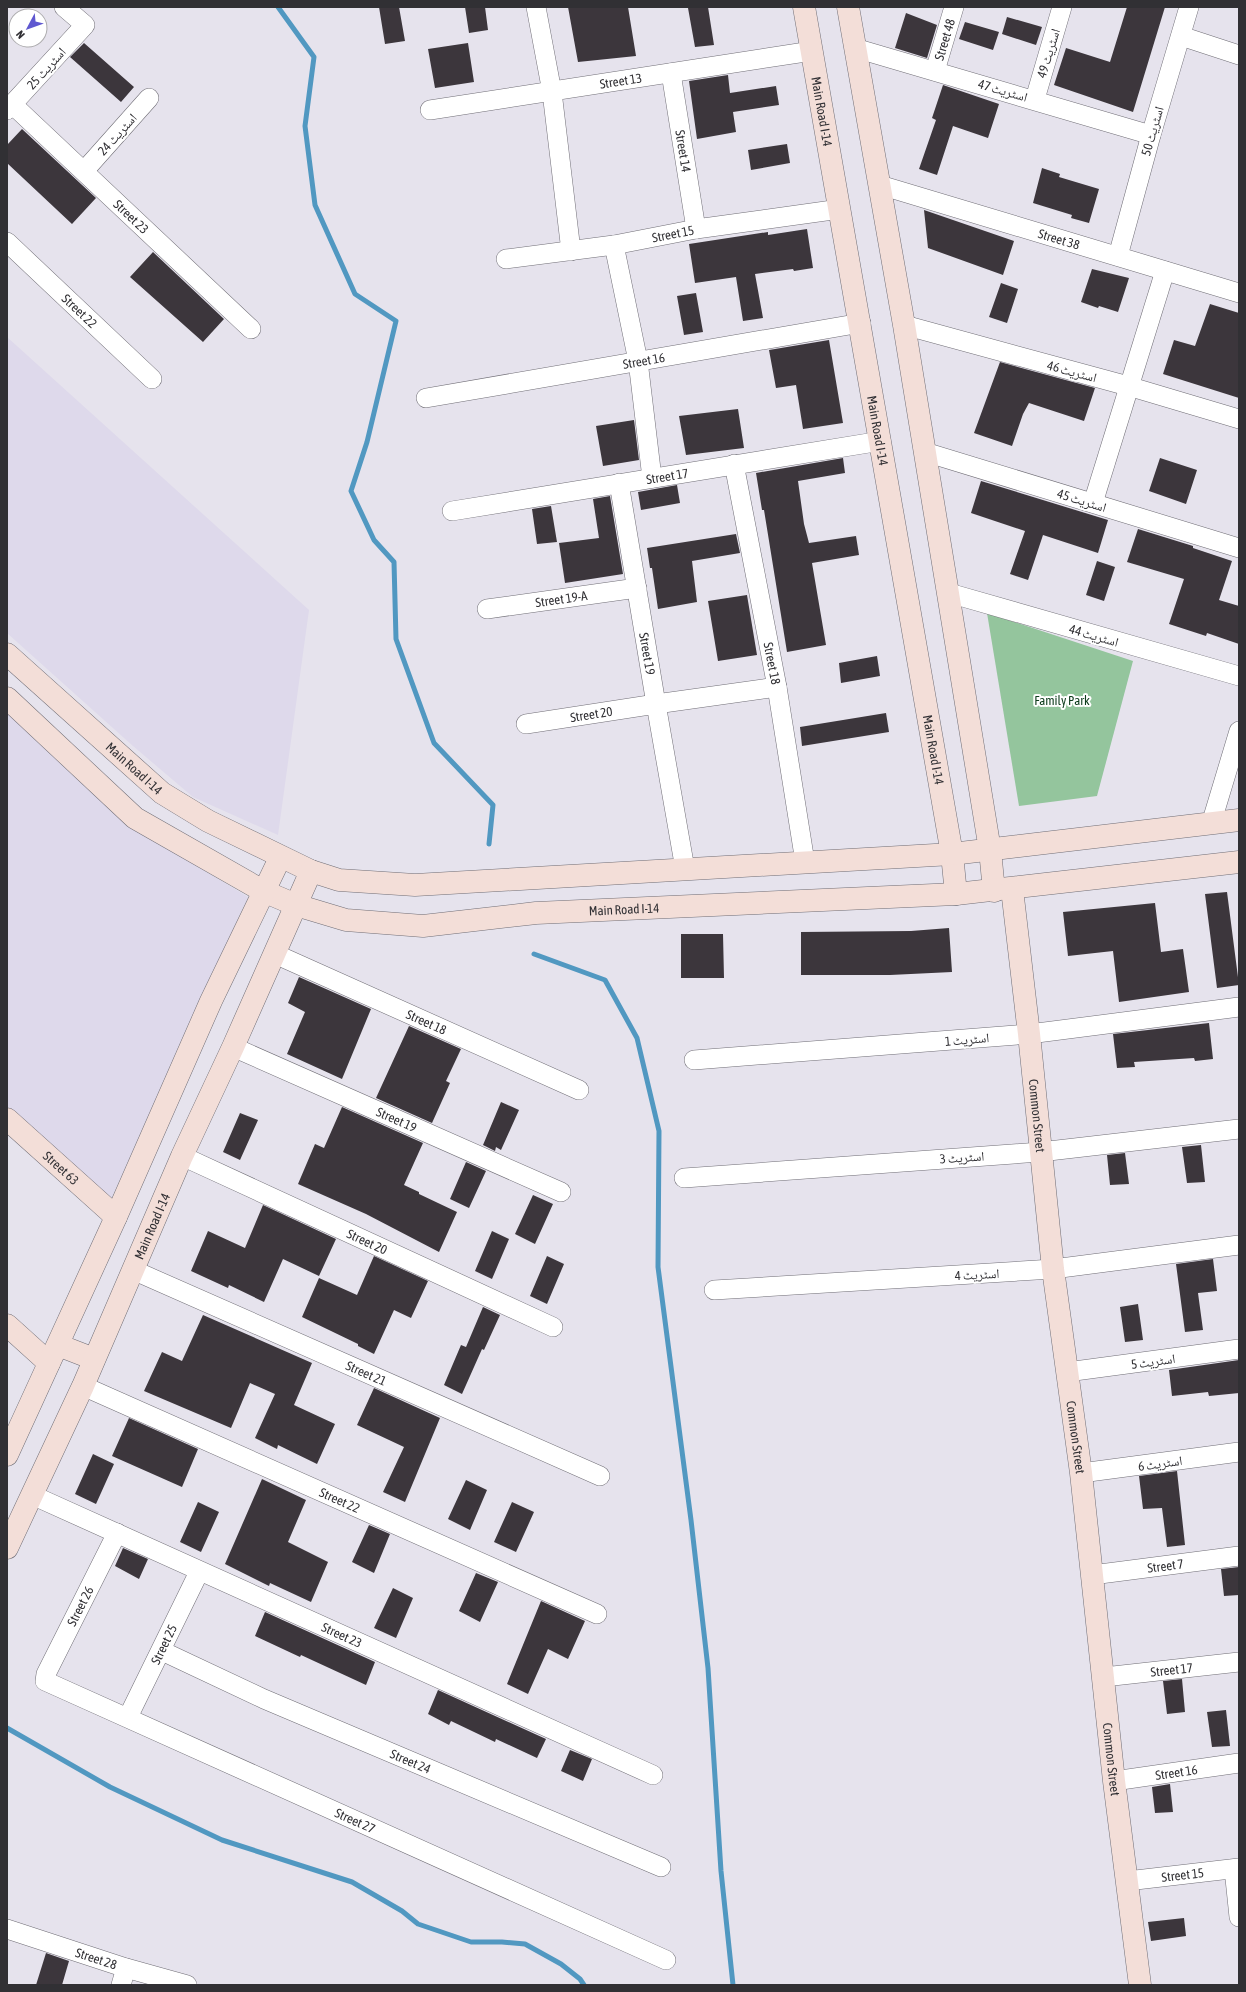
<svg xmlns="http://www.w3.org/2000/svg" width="1246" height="1992" font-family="'Asap Condensed','Noto Naskh Arabic',sans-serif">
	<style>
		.built { fill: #ded9eb }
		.green { fill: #94c59d }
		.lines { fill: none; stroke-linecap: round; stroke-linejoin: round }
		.stream { stroke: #5198c1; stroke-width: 5 }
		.building { fill: #3c363c }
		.street-casing { stroke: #706e76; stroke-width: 20 }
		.secondary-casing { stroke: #706e76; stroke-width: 23 }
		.street { stroke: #fff; stroke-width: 19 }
		.secondary { stroke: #f3ded8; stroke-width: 22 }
		.labels { text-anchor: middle; stroke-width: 4; stroke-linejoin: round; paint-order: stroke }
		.street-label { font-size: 13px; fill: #313034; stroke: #fff }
		.park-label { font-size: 13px; fill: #0d3c1c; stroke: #fff }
	</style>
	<rect width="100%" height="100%" fill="#e6e3ed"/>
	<path class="built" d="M 7,337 L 309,610 L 278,835 L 193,797 L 133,746 L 7,633 Z
		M 7,710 L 134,828 L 248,897 L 111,1199 L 7,1106 Z"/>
	<path class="green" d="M 987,613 L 1133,661 L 1097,796 L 1019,806 Z"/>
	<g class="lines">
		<path class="stream" d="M 278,7 L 314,57 L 305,126 L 315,205 L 355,294 L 396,321 L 367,442 L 351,491 L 374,540 L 394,562 L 396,639 L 434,743 L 493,805 L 489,844
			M 534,954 L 605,980 L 637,1038 L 659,1131 L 658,1267 L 691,1520 L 708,1668 L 721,1871 L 733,1985
			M 7,1728 L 110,1787 L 222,1840 L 352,1882 L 402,1911 L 418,1924 L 471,1942 L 502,1942 L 525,1944 L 561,1964 L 580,1979 L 584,1985"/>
	</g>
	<path class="building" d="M 379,7 L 399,7 L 405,41 L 385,44 Z
		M 465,7 L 485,7 L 488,30 L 469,33 Z
		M 568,7 L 628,7 L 636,56 L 578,62 Z
		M 708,7 L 714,45 L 695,47 L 688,8 Z
		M 1127,7 L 1165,7 L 1133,112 L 1054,85 L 1066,48 L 1110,62 Z
		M 906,13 L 937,25 L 927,58 L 895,48 Z
		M 1007,17 L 1042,27 L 1036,45 L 1002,34 Z
		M 965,22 L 999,32 L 993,50 L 959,39 Z
		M 84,43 L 134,87 L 121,102 L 70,57 Z
		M 468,43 L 474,82 L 435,88 L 428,49 Z
		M 728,75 L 730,93 L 776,86 L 779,105 L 733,112 L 736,132 L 697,139 L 689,81 Z
		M 943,85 L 999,104 L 988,138 L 953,126 L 937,175 L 919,169 L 936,120 L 932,118 Z
		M 22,129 L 96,198 L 72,224 L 7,163 L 7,145 Z
		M 787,144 L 790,163 L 751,170 L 748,150 Z
		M 1042,168 L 1060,174 L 1059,177 L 1099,189 L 1089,223 L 1071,218 L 1072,215 L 1033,203 Z
		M 924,210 L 1014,241 L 1003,275 L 928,248 Z
		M 807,229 L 813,268 L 794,271 L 793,269 L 755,274 L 763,318 L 743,321 L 736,277 L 695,283 L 689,244 L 768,232 L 768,235 Z
		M 153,252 L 224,319 L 203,342 L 130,277 Z
		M 1092,269 L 1129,278 L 1118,312 L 1099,306 L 1098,308 L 1081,302 Z
		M 1001,283 L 1018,289 L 1007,323 L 989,317 Z
		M 696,293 L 703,332 L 684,335 L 677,296 Z
		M 1210,304 L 1239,313 L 1239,398 L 1163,374 L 1174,340 L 1195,346 Z
		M 829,340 L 843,423 L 803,429 L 796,385 L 776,388 L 769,350 Z
		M 1000,362 L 1095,388 L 1084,421 L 1029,403 L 1023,414 L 1012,446 L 974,433 Z
		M 738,409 L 744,448 L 686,455 L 679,416 Z
		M 634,420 L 639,460 L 603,466 L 596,426 Z
		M 843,458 L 845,473 L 798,481 L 804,524 L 809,543 L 856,536 L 859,555 L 812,563 L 826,645 L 787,652 L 764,510 L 762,510 L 756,473 Z
		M 1160,458 L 1197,470 L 1186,504 L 1149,491 Z
		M 981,481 L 1108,520 L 1098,553 L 1043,535 L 1028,580 L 1010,574 L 1025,531 L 971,513 Z
		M 677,485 L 680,503 L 641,510 L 638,492 Z
		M 610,496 L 623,574 L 565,583 L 559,543 L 599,538 L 593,499 Z
		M 551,506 L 557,542 L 537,544 L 532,509 Z
		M 1138,529 L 1193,546 L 1193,548 L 1232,561 L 1219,600 L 1239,606 L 1239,644 L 1207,633 L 1206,636 L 1169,624 L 1184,579 L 1127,562 Z
		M 736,534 L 740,553 L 692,561 L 697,602 L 658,609 L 652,568 L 650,568 L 647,548 Z
		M 1097,561 L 1115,567 L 1104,601 L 1086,595 Z
		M 747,595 L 757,655 L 718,661 L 708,601 Z
		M 877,656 L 880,676 L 841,683 L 839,663 Z
		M 886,713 L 889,732 L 802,746 L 800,727 Z
		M 1227,892 L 1239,985 L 1217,988 L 1205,894 Z
		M 1155,903 L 1161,952 L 1183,949 L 1189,992 L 1119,1002 L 1113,951 L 1068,956 L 1063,912 Z
		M 949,928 L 952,972 L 890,975 L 801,975 L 801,932 L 911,931 Z
		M 681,934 L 723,934 L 724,978 L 681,978 Z
		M 299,977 L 371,1009 L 342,1079 L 287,1054 L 305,1012 L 288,1003 Z
		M 1209,1023 L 1213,1059 L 1195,1061 L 1194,1058 L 1134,1062 L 1135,1067 L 1117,1068 L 1113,1034 Z
		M 409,1026 L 461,1049 L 446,1081 L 450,1083 L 432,1123 L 376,1098 Z
		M 501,1102 L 519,1110 L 501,1150 L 496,1147 L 495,1151 L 483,1145 Z
		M 342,1107 L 423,1143 L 404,1185 L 419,1192 L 419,1194 L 457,1212 L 439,1252 L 366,1214 L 298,1184 L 315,1144 L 324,1148 Z
		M 240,1113 L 258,1120 L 240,1160 L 223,1152 Z
		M 1201,1145 L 1205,1182 L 1187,1183 L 1182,1147 Z
		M 1125,1153 L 1129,1184 L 1110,1185 L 1107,1155 Z
		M 466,1162 L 486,1171 L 469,1208 L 450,1199 Z
		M 533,1195 L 553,1204 L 535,1244 L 515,1234 Z
		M 263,1205 L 336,1239 L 319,1276 L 283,1259 L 264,1302 L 229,1285 L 228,1288 L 191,1271 L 208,1231 L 245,1248 Z
		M 492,1231 L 509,1239 L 492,1279 L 475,1271 Z
		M 374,1256 L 428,1281 L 411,1318 L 394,1310 L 374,1354 L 358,1346 L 358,1344 L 302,1317 L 319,1278 L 357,1295 Z
		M 547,1256 L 564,1264 L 547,1304 L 530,1296 Z
		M 1213,1259 L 1217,1291 L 1198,1293 L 1203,1330 L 1185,1332 L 1176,1264 Z
		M 1138,1304 L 1143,1340 L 1125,1342 L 1120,1307 Z
		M 483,1307 L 500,1315 L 484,1350 L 482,1349 L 462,1394 L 444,1385 L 461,1345 L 466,1347 Z
		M 203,1315 L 312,1363 L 294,1405 L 335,1424 L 317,1464 L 278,1445 L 277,1449 L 255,1438 L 275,1394 L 250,1383 L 231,1428 L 144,1391 L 162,1352 L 182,1361 Z
		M 1239,1360 L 1239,1393 L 1209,1396 L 1208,1392 L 1172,1396 L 1169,1370 Z
		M 374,1388 L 440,1418 L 405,1502 L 383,1492 L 404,1447 L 357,1425 Z
		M 129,1418 L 198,1449 L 182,1487 L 112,1456 Z
		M 93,1454 L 114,1464 L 96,1504 L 75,1494 Z
		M 1177,1471 L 1185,1545 L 1167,1547 L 1162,1508 L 1143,1509 L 1139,1476 Z
		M 262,1479 L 306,1500 L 288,1542 L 328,1562 L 311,1602 L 270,1583 L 269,1586 L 225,1564 Z
		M 466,1480 L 487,1490 L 470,1530 L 448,1519 Z
		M 198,1502 L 219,1512 L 201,1552 L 180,1542 Z
		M 512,1502 L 534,1512 L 516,1552 L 494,1542 Z
		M 369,1525 L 390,1534 L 374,1573 L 352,1562 Z
		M 123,1548 L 148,1559 L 139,1579 L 115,1566 Z
		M 1239,1567 L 1239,1595 L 1224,1596 L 1221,1569 Z
		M 476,1573 L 498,1582 L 480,1622 L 459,1611 Z
		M 393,1588 L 413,1598 L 396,1638 L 374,1628 Z
		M 541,1601 L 585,1621 L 568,1659 L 548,1649 L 528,1694 L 507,1684 Z
		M 265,1612 L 375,1662 L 366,1685 L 301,1655 L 300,1657 L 255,1636 Z
		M 1182,1679 L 1185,1712 L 1167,1714 L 1163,1681 Z
		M 438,1690 L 546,1739 L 537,1758 L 496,1739 L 495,1742 L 451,1721 L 449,1725 L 428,1714 Z
		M 1226,1710 L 1230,1746 L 1212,1747 L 1207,1712 Z
		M 570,1750 L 592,1759 L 583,1781 L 561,1771 Z
		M 1170,1784 L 1173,1812 L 1155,1813 L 1152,1787 Z
		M 1184,1918 L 1186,1936 L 1151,1941 L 1148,1922 Z
		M 46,1953 L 69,1961 L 62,1985 L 36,1985 Z"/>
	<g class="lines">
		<defs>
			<g id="street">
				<path d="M 536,7 L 552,92 L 571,251"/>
				<path d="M 1181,36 L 1239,55"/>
				<path d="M 855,48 L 1151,135"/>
				<path id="s1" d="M 935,71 L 954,7"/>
				<path id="s2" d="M 671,73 L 696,229"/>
				<path d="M 1035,99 L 1062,7"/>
				<path id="s3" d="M 12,104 L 251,329"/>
				<path d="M 7,110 L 85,25 L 64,7"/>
				<path id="s4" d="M 430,110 L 812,51"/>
				<path d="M 84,171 L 149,98"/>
				<path id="s5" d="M 880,185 L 1239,293"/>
				<path id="s6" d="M 7,242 L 152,379"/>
				<path d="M 614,245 L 638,361 L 652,478"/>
				<path d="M 1118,256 L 1151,135 L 1189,7"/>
				<path id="s7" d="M 506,259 L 614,245 L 696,229 L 840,209"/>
				<path d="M 904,325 L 1128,386 L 1239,419"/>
				<path id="s8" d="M 426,398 L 861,323"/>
				<path d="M 925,452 L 1239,548"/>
				<path id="s9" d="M 734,464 L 777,687 L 805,862"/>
				<path id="s10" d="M 619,483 L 656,704 L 777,687"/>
				<path d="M 1093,503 L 1165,271"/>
				<path id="s11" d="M 452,511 L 881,441"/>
				<path d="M 949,593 L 1239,676"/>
				<path id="s12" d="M 487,609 L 637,588"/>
				<path id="s13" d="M 526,724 L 656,704 L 685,869"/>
				<path d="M 1211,824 L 1239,731"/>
				<path id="s14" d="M 275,954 L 579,1090"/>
				<path id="s15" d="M 233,1047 L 561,1192"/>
				<path d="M 694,1060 L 1029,1034 L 1239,1007"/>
				<path id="s16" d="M 182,1156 L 553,1327"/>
				<path d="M 684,1178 L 1040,1152 L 1239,1129"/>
				<path id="s17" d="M 133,1270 L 600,1476"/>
				<path d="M 714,1290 L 1053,1269 L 1239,1245"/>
				<path d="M 1067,1372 L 1239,1349"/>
				<path id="s18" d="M 83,1386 L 597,1614"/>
				<path d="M 1081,1473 L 1239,1452"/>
				<path id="s19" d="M 32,1495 L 653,1775"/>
				<path id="s20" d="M 117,1533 L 46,1674 L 45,1681 L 666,1960"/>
				<path id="s21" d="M 1092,1575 L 1239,1556"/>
				<path id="s22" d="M 162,1651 L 264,1699 L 661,1867"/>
				<path id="s23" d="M 1104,1677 L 1239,1662"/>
				<path id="s24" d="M 128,1717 L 199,1572"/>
				<path id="s25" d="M 1114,1781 L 1239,1763"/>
				<path d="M 1234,1869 L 1239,1917"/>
				<path id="s26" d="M 1127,1881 L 1239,1868"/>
				<path id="s27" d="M 7,1929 L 126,1968 L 187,1985"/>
				<path d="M 121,1985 L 126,1968"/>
			</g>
			<g id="secondary">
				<path id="s28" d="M 804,7 L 952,854 L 956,894"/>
				<path d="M 848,7 L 904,325 L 990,850 L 994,891"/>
				<path id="s29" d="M 7,654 L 162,793 L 208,821 L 311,871 L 339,880 L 415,885 L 952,854 L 1239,820"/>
				<path id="s30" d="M 7,698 L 135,818 L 263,891 L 296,905 L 346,920 L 423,926 L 536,913 L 956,894 L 1239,862"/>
				<path id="s31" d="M 1012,889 L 1029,1034 L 1053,1269 L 1081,1473 L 1114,1781 L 1140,1985"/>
				<path id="s32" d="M 7,1119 L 116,1217"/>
				<path d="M 7,1325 L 49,1363"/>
				<path d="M 58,1345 L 94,1359"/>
				<path d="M 7,1455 L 116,1217 L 211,1001 L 280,858"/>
				<path id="s33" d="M 7,1548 L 83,1386 L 182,1156 L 233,1047 L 311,871"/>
			</g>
		</defs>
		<use href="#street" class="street-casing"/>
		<use href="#secondary" class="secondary-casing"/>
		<use href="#street" class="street"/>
		<use href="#secondary" class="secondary"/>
	</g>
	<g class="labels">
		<g class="street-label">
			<text dy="5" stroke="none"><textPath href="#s1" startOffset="33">Street 48</textPath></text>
			<text transform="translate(1048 53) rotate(-73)" y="5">اسٹریٹ 49</text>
			<text transform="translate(46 68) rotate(-48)" y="5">اسٹریٹ 25</text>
			<text dy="5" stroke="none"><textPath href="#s4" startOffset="193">Street 13</textPath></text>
			<text transform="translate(1003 90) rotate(16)" y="5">اسٹریٹ 47</text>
			<text dy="5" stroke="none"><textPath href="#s28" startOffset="106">Main Road I-14</textPath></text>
			<text transform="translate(1152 131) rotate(-74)" y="5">اسٹریٹ 50</text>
			<text transform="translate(117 134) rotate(-48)" y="5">اسٹریٹ 24</text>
			<text dy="5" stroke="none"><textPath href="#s2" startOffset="79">Street 14</textPath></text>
			<text dy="5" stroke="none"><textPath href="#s3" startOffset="164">Street 23</textPath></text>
			<text dy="5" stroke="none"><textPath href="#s7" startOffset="169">Street 15</textPath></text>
			<text dy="5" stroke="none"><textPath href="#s5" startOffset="187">Street 38</textPath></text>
			<text dy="5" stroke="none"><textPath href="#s6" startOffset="100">Street 22</textPath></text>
			<text dy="5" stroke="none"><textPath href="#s8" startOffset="221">Street 16</textPath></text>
			<text transform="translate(1072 371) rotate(15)" y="5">اسٹریٹ 46</text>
			<text dy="5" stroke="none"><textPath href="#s28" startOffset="430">Main Road I-14</textPath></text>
			<text dy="5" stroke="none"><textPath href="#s11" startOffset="218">Street 17</textPath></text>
			<text transform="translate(1082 500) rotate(17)" y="5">اسٹریٹ 45</text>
			<text dy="5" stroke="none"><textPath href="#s12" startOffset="75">Street 19-A</textPath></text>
			<text transform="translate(1094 635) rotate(16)" y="5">اسٹریٹ 44</text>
			<text dy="5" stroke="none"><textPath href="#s10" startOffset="173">Street 19</textPath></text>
			<text dy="5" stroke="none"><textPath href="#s9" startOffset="203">Street 18</textPath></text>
			<text dy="5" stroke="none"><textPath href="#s13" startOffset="66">Street 20</textPath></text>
			<text dy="5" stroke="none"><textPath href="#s28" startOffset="754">Main Road I-14</textPath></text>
			<text dy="5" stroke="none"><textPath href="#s29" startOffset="171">Main Road I-14</textPath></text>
			<text dy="5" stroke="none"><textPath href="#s30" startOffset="690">Main Road I-14</textPath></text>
			<text dy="5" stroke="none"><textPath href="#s14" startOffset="166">Street 18</textPath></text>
			<text transform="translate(967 1039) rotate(-5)" y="5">اسٹریٹ 1</text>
			<text dy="5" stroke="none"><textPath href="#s31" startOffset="228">Common Street</textPath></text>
			<text dy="5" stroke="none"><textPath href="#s15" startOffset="179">Street 19</textPath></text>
			<text transform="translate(962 1157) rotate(-4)" y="5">اسٹریٹ 3</text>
			<text dy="5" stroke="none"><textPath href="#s32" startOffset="73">Street 63</textPath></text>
			<text dy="5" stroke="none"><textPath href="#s33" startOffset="353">Main Road I-14</textPath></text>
			<text dy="5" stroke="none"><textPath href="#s16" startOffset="204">Street 20</textPath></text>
			<text transform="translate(977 1274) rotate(-3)" y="5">اسٹریٹ 4</text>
			<text transform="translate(1153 1361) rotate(-8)" y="5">اسٹریٹ 5</text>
			<text dy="5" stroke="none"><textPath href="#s17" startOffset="255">Street 21</textPath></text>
			<text dy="5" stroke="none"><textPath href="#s31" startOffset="552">Common Street</textPath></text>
			<text transform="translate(1160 1463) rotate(-8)" y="5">اسٹریٹ 6</text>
			<text dy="5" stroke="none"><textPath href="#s18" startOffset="281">Street 22</textPath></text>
			<text dy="5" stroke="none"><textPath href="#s21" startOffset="74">Street 7</textPath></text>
			<text transform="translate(80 1606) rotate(-63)" y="5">Street 26</text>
			<text dy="5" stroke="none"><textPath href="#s19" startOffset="340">Street 23</textPath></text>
			<text dy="5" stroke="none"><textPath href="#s24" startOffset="81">Street 25</textPath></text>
			<text dy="5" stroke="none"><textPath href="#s23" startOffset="68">Street 17</textPath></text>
			<text dy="5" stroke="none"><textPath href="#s31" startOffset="876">Common Street</textPath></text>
			<text dy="5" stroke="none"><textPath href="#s22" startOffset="272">Street 24</textPath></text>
			<text dy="5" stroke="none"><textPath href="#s25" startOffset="63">Street 16</textPath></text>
			<text dy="5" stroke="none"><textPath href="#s20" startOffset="505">Street 27</textPath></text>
			<text dy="5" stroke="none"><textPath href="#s26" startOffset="56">Street 15</textPath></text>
			<text dy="5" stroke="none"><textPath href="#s27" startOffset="94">Street 28</textPath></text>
		</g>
		<g class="park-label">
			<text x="1062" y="705">Family Park</text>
		</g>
	</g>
	<rect width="1246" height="1992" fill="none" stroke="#313034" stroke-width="16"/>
	<g transform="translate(28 28) rotate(229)"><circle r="19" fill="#ffffff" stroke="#adacae"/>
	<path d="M0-3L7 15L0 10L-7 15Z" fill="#5f58d0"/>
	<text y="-6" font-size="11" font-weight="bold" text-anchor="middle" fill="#313034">N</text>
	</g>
</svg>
